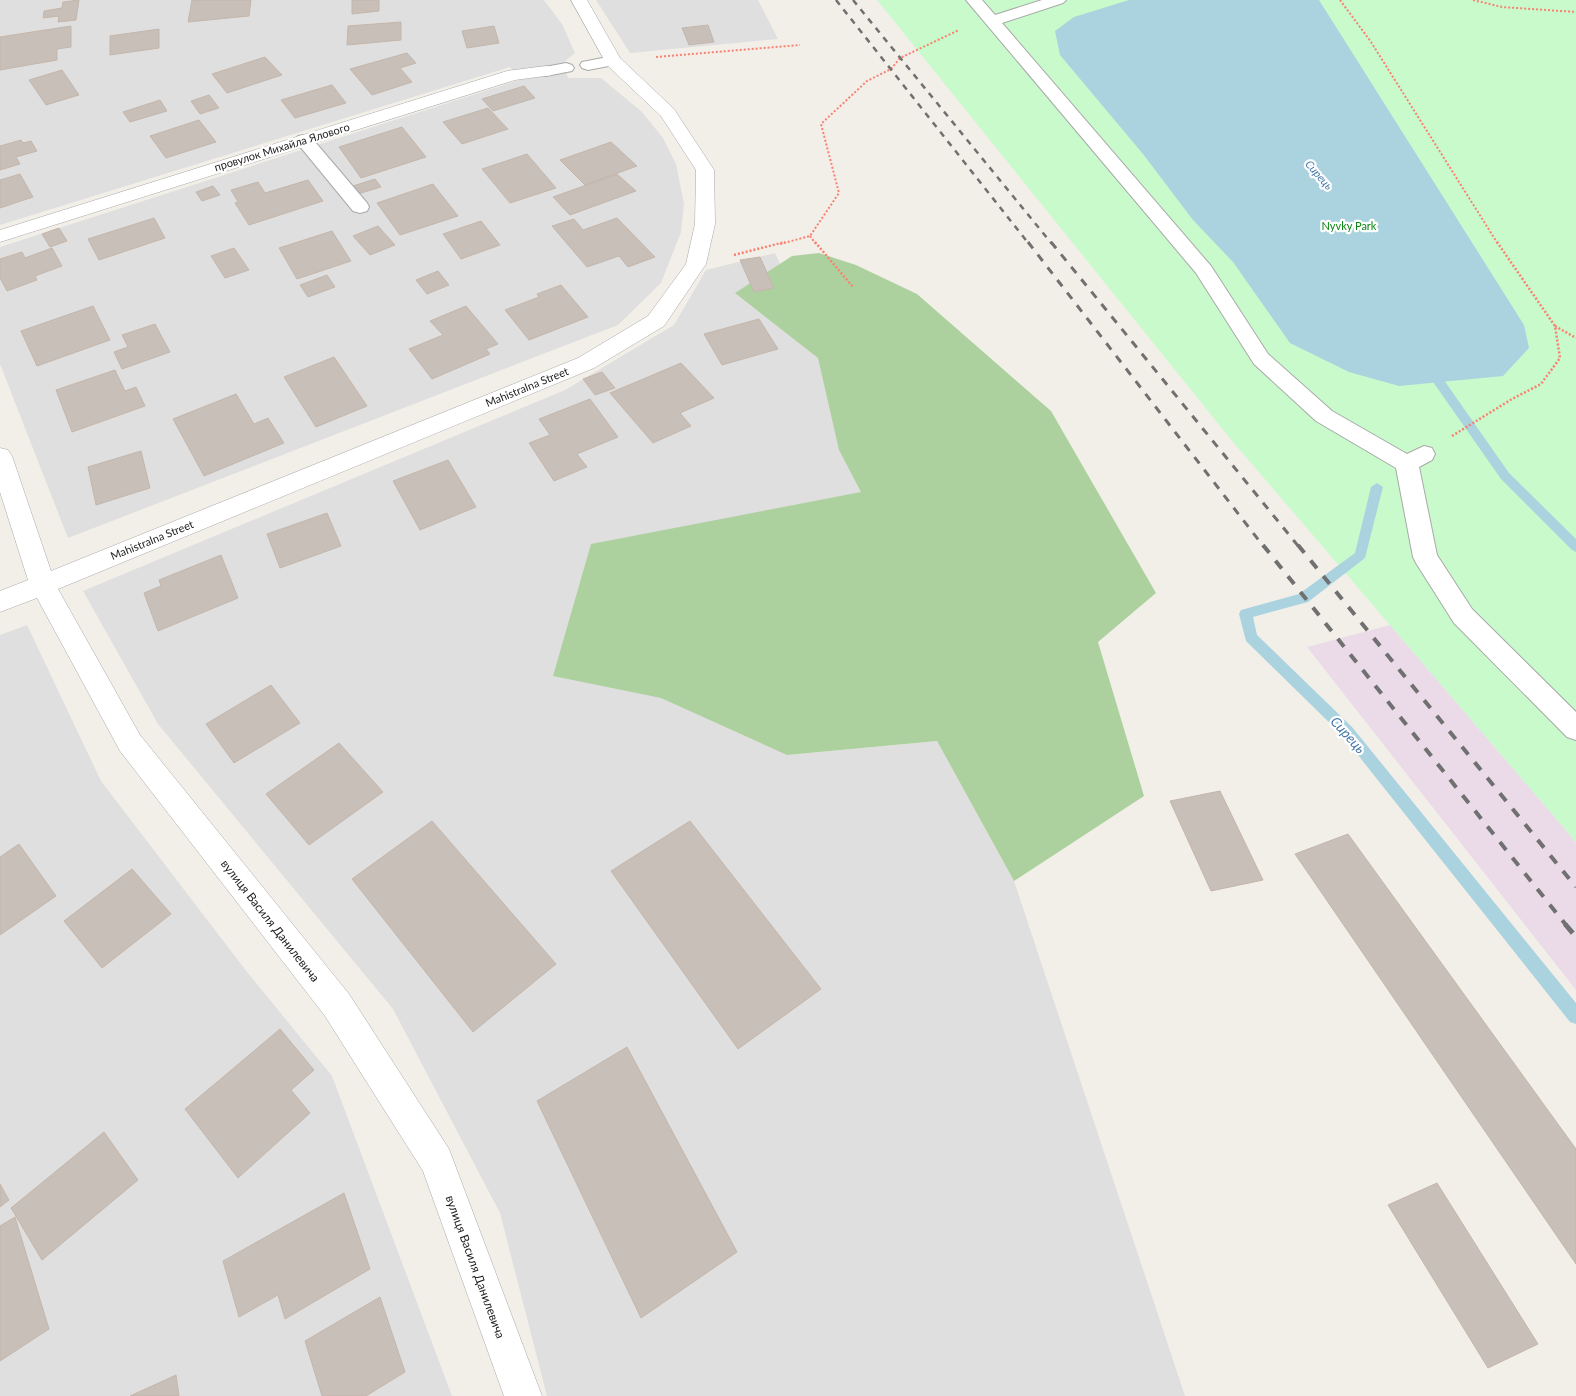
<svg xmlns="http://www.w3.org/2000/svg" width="1576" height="1396" font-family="Lato,sans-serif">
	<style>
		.residential { fill: #e0dfdf }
		.industrial { fill: #ebdbe8 }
		.forest { fill: #add19e }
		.park { fill: #c8facc }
		.water { fill: #aad3df }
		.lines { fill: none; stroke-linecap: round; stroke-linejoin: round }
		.stream { fill: #aad3df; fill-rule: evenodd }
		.building { fill: #c7bfb8; stroke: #c4b6ab }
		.lane-casing { stroke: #a9a9a9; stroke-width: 2 }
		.street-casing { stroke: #a9a9a9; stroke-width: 1 }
		.path-far1 { stroke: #fa8072; stroke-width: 2; stroke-dasharray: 2 2; stroke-linecap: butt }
		.path { stroke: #fa8072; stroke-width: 2.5; stroke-dasharray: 2 2; stroke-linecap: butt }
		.lane { fill: #fff; fill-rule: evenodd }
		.street { fill: #fff; fill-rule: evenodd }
		.rail-far3 { stroke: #707070; stroke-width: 2.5; stroke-dasharray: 6 6; stroke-linecap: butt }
		.rail-far2 { stroke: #707070; stroke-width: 3; stroke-dasharray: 8 8; stroke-linecap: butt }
		.rail-far1 { stroke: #707070; stroke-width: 4; stroke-dasharray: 10 10; stroke-linecap: butt }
		.rail { stroke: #707070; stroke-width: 5; stroke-dasharray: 12 12; stroke-linecap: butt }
		.labels { text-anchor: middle; stroke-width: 4.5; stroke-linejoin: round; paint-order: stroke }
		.far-street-label { font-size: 11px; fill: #222; stroke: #fff }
		.far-water-label { font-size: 11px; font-style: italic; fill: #4a7aab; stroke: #fff }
		.far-park-label { font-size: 11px; fill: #0c8416; stroke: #fff }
		.street-label { font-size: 12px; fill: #222; stroke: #fff }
		.water-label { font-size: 14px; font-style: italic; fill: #4a7aab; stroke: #fff }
	</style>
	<rect width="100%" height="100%" fill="#f2efe9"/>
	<path class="residential" d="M 0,0 L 544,0 L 562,24 L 575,53 L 563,63 L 568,78 L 601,78 L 642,112 L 663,138 L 676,164 L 684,204 L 681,232 L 661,283 L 618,325 L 68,538 L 0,364 L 0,247 L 519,80 L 510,67 L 0,225 Z
		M 596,0 L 758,0 L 778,39 L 630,53 Z
		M 775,253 L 890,495 L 787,755 L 937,741 L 1014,881 L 1185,1396 L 547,1396 L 500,1213 L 393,1009 L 158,724 L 83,591 L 565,390 L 674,325 L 706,270 Z
		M 27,625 L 101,781 L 247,972 L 332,1076 L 452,1396 L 0,1396 L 0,635 Z"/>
	<path class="industrial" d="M 1390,625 L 1576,842 L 1576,990 L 1307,647 Z"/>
	<path class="forest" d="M 819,253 L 856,265 L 917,294 L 1051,411 L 1156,593 L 1098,642 L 1144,796 L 1014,881 L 937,741 L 787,755 L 661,698 L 553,676 L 591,544 L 861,492 L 839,450 L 818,358 L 735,293 L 792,256 Z"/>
	<path class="park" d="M 877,0 L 1576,0 L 1576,842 L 1233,442 Z"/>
	<path class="water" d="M 1129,0 L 1319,0 L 1524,325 L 1529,348 L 1503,376 L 1399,386 L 1349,372 L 1290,343 L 1233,262 L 1193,220 L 1143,154 L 1060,55 L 1055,31 L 1074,17 Z"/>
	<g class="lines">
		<path class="stream" d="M 1428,362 L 1432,363 L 1509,473 L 1576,539 L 1576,552 L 1572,550 L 1501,479 L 1424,369 L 1422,366 Z
			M 1377,483 L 1383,487 L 1365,558 L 1308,602 L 1253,617 L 1257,635 L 1352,727 L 1576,1003 L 1576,1024 L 1570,1022 L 1342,735 L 1246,641 L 1239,614 L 1241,610 L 1299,594 L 1355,553 L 1371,487 Z"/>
	</g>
	<path class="building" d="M 79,0 L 76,20 L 58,22 L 59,16 L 43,18 L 44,11 L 62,8 L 63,2 Z
		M 192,0 L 251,0 L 249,16 L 188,22 Z
		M 352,0 L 379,0 L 379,11 L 352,14 Z
		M 401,22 L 401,40 L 347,45 L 348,26 Z
		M 708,25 L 714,42 L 689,45 L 682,28 Z
		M 71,26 L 71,47 L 57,49 L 57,60 L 0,70 L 0,37 Z
		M 494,26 L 499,43 L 467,48 L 462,31 Z
		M 159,29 L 159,48 L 110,55 L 110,36 Z
		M 407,53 L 416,63 L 400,68 L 412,82 L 372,95 L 350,69 Z
		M 265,57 L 282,75 L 227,93 L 212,74 Z
		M 62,70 L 79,95 L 46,105 L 29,80 Z
		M 332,85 L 346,103 L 295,118 L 281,100 Z
		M 524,86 L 535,98 L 493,111 L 482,99 Z
		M 209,95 L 219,108 L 200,114 L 191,101 Z
		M 160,100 L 167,111 L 130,122 L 123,112 Z
		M 488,108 L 508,129 L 462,144 L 443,122 Z
		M 199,120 L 216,142 L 166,158 L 150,136 Z
		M 402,127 L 426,157 L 361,178 L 339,147 Z
		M 21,140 L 23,143 L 31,141 L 37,151 L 16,157 L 20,164 L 0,170 L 0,146 Z
		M 611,142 L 637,166 L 585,185 L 560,160 Z
		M 527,154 L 556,188 L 510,203 L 482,169 Z
		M 20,174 L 33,197 L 0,208 L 0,180 Z
		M 617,174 L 636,191 L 570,215 L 553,197 Z
		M 375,179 L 381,187 L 358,194 L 353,186 Z
		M 308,180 L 323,201 L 249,225 L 235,203 L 238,202 L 231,190 L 258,182 L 265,193 Z
		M 433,184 L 458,216 L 400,235 L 377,203 Z
		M 213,186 L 220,195 L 202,201 L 196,192 Z
		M 154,218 L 165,238 L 99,260 L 88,239 Z
		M 617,218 L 655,257 L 628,267 L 619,256 L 587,267 L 552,226 L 574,219 L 583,230 Z
		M 481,221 L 500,245 L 461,259 L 443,234 Z
		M 378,226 L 395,245 L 370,255 L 353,236 Z
		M 59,228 L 67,241 L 50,247 L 42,234 Z
		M 332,231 L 351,261 L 297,279 L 279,248 Z
		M 52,248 L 62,266 L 35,276 L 37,280 L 7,291 L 0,278 L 0,259 L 22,252 L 25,258 Z
		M 234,248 L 249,270 L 225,278 L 211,256 Z
		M 760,257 L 774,288 L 754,292 L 740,260 Z
		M 438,271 L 449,285 L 427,294 L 416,280 Z
		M 327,275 L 335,287 L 308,297 L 300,285 Z
		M 561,285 L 588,317 L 529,340 L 505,310 L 539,297 L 537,294 Z
		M 93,306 L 110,340 L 37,366 L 21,331 Z
		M 466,306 L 498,344 L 486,349 L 490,354 L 432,379 L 409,349 L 443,335 L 430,321 Z
		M 759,319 L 778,349 L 722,365 L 704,334 Z
		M 155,324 L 170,352 L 122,369 L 114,352 L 128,347 L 122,335 Z
		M 334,357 L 367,406 L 316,427 L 284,377 Z
		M 681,363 L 714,398 L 680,413 L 691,426 L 653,443 L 610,393 Z
		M 115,370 L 125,391 L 136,387 L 145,406 L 72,432 L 56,390 Z
		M 602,372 L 615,388 L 595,395 L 583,379 Z
		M 236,394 L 254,424 L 268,418 L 284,443 L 204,476 L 173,419 Z
		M 590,399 L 618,437 L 577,454 L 587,467 L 554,481 L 529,443 L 550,435 L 539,419 Z
		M 141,451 L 150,488 L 96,505 L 88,467 Z
		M 448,460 L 476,507 L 420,530 L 393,481 Z
		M 327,513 L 341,546 L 280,568 L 267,534 Z
		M 221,555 L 238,598 L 158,631 L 144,593 L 161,586 L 159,580 Z
		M 271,685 L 300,723 L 234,763 L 206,724 Z
		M 339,743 L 383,792 L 309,845 L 266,794 Z
		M 1220,791 L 1263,880 L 1211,891 L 1170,801 Z
		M 432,821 L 556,964 L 473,1032 L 352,879 Z
		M 690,821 L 821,989 L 738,1049 L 611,871 Z
		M 1348,834 L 1576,1149 L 1576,1264 L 1295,854 Z
		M 19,844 L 56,896 L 0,935 L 0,857 Z
		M 132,869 L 171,914 L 102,968 L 64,921 Z
		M 280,1029 L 314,1070 L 291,1090 L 310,1113 L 238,1178 L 185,1109 Z
		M 627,1047 L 737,1252 L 641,1318 L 537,1101 Z
		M 104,1132 L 138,1180 L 42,1260 L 11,1208 Z
		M 1437,1183 L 1538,1344 L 1488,1368 L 1388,1205 Z
		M 0,1184 L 9,1200 L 0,1207 Z
		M 344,1193 L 370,1269 L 285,1319 L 278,1295 L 239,1317 L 223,1261 Z
		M 15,1217 L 49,1329 L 0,1361 L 0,1226 Z
		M 380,1297 L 405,1372 L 366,1396 L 322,1396 L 305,1341 Z
		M 176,1375 L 179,1396 L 130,1396 Z"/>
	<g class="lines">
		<defs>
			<path id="lane" d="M 966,0 L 982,0 L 995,15 L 1042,0 L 1066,0 L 1063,3 L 1002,23 L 1211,266 L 1268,354 L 1332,411 L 1407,454 L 1424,446 L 1432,448 L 1435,454 L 1432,460 L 1419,467 L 1437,555 L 1472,609 L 1576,712 L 1576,740 L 1567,737 L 1454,623 L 1416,563 L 1413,557 L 1396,468 L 1316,421 L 1254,364 L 1196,273 Z
				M 613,56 L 619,58 L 621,61 L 619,64 L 588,70 L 582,68 L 580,65 L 582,62 Z
				M 566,63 L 572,65 L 574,68 L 572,71 L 546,76 L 540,74 L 538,71 L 540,68 Z
				M 304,135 L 310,136 L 367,203 L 369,207 L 367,211 L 360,213 L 353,211 L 298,144 L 295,140 L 298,136 Z"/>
			<path id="street" d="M 571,0 L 587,0 L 620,58 L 674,109 L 714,170 L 715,224 L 706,264 L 664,326 L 594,368 L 58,589 L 140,735 L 349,994 L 449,1149 L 542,1396 L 504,1396 L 423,1171 L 325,1016 L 120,751 L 37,598 L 0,612 L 0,591 L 28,580 L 0,492 L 0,448 L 8,450 L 12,456 L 51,571 L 578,358 L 648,316 L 686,264 L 695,224 L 696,170 L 661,116 L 607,65 Z
				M 546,66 L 552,67 L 555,71 L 552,75 L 515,80 L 0,242 L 0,230 L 507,71 Z"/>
		</defs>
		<use href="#lane" class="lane-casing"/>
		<use href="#street" class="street-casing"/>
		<path class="path-far1" d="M 1340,0 L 1371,42 L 1498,244
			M 1473,0 L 1502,7 L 1576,12
			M 656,57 L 800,45
			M 810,236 L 816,244
			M 780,244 L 810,236 L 839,193 L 821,124 L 867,81 L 891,69 L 900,58 L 959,30"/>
		<path class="path" d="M 815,242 L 853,287
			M 734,255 L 785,242
			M 1555,326 L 1576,338
			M 1452,436 L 1512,399 L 1541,384 L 1560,358 L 1555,326 L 1497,242"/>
		<use href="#lane" class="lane"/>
		<use href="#street" class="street"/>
		<path class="rail-far3" d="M 836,0 L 1029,244
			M 853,0 L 1052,244"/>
		<path class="rail-far2" d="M 1028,242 L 1264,547
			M 1051,242 L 1299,547"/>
		<path class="rail-far1" d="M 1263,545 L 1566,925
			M 1298,545 L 1576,887"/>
		<path class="rail" d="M 1565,924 L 1576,937"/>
	</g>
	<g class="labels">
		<g class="far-street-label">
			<text transform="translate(282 147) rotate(-17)" y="4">провулок Михайла Ялового</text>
			<text transform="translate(527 387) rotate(-22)" y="4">Mahistralna Street</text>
			<text transform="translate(152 540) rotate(-22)" y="4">Mahistralna Street</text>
		</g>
		<g class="far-water-label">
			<text transform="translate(1319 175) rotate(49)" y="4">Сирець</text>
		</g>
		<g class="far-park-label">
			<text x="1349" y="230">Nyvky Park</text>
		</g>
		<g class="street-label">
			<text transform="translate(270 921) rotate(52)" y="4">вулиця Василя Данилевича</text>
			<text transform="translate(475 1267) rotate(70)" y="4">вулиця Василя Данилевича</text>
		</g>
		<g class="water-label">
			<text transform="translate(1348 735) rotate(48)" y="5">Сирець</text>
		</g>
	</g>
</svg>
